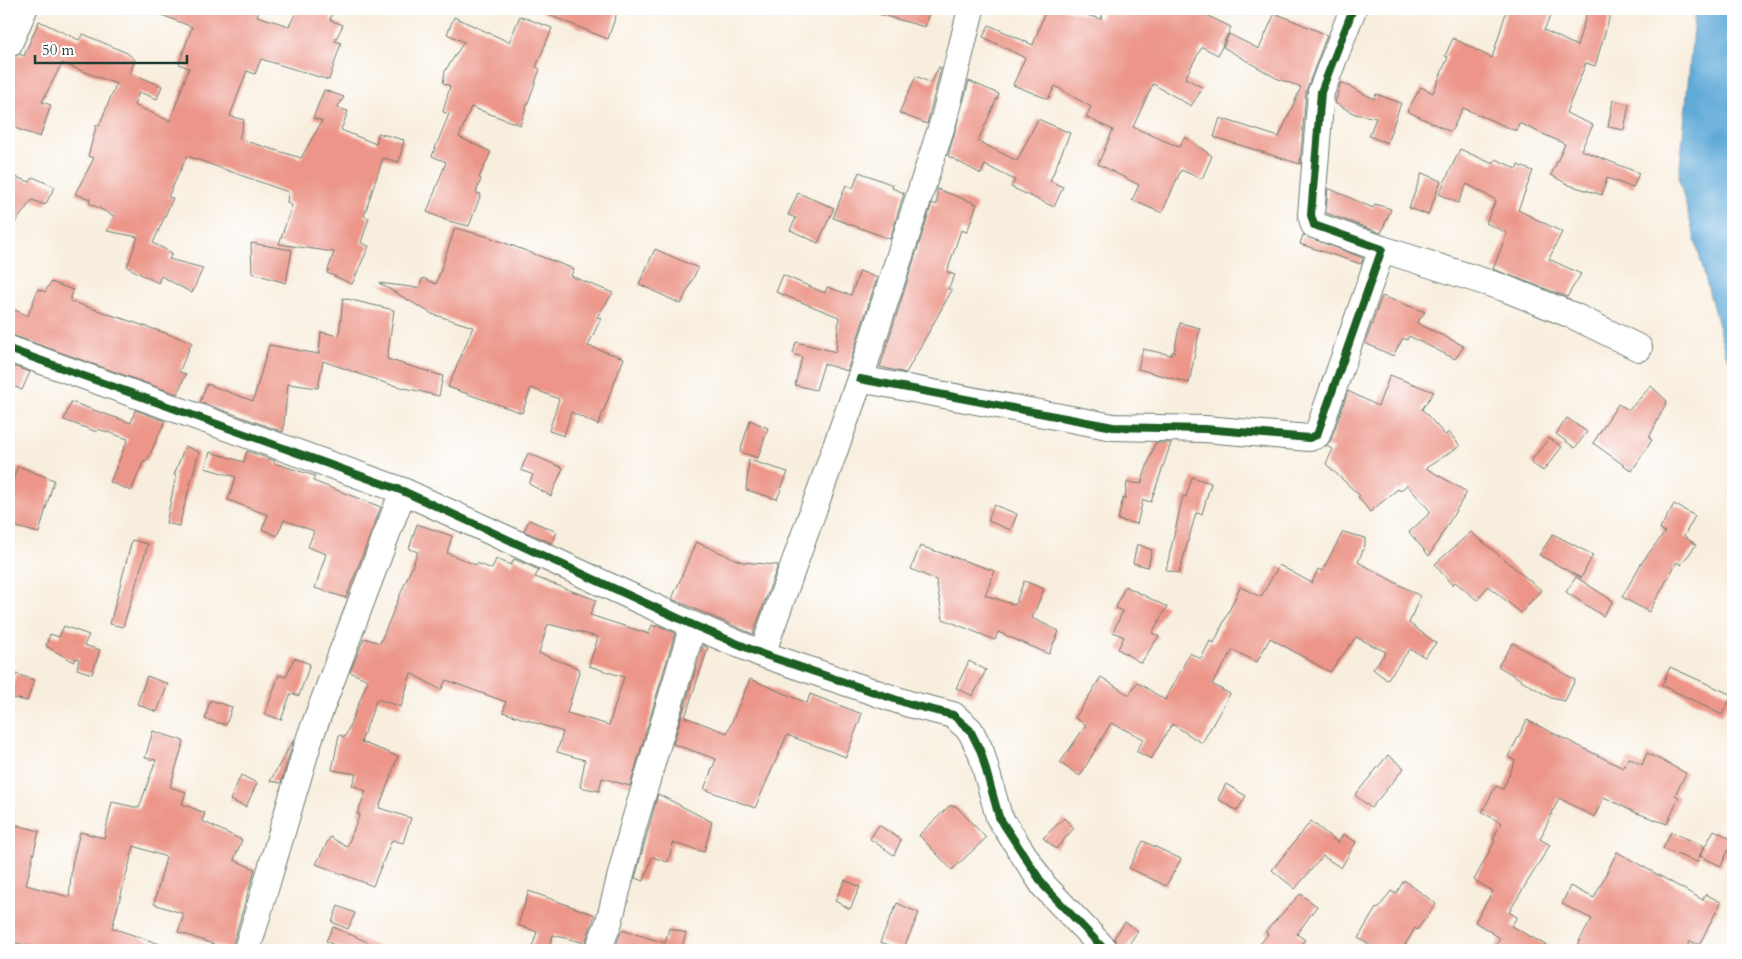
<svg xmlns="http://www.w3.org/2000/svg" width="1742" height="959" font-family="Cardo,serif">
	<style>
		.water { fill: #60aad8; stroke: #407486 }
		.building { fill: #ec9588; fill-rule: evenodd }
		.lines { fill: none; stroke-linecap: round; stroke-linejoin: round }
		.minor-casing { stroke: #6b7b70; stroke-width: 28 }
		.minor { stroke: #fff; stroke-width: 26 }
		.cycleway-casing { stroke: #fff; stroke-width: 11 }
		.cycleway { stroke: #1b5e20; stroke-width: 8 }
	</style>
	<rect width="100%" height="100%" fill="#fff"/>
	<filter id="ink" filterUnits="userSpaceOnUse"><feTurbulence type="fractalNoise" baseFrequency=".02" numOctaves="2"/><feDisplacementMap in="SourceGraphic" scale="10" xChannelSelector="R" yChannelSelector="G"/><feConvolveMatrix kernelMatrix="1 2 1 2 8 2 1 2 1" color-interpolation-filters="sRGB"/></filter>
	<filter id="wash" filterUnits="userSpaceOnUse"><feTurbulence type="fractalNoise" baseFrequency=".0096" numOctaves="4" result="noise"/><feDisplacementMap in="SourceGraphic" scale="20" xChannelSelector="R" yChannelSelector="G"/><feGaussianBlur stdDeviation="1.12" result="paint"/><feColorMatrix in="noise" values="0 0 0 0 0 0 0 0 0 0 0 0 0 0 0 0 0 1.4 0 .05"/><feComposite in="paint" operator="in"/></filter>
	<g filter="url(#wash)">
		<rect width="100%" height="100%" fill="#f8eede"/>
		<path class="water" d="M 1695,9 L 1733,9 L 1733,367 L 1725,352 L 1679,179 Z"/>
		<g id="blocks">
			<path class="building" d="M 147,9 L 260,9 L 257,16 L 289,26 L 298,9 L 333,9 L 330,20 L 343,25 L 335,41 L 341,43 L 329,80 L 261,59 L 255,74 L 247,71 L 230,116 L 244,120 L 239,139 L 301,158 L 322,121 L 313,118 L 324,90 L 344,97 L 337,108 L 348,111 L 341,130 L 376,144 L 378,133 L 404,140 L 399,162 L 383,158 L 364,216 L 369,218 L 361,243 L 369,246 L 352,284 L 327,273 L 334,252 L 279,244 L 292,205 L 287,203 L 288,192 L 187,156 L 168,197 L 173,198 L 153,243 L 172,253 L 169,259 L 203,268 L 192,293 L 161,276 L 158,283 L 127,267 L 138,237 L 107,231 L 114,216 L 89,203 L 90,199 L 75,194 L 94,158 L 88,156 L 97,124 L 99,126 L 116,84 L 62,63 L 42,102 L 51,105 L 40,137 L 9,126 L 9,59 L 19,54 L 24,56 L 39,21 L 79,40 L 83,34 L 127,53 L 135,60 L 130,73 L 162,86 L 157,99 L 139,92 L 134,105 L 170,121 L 189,68 L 179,64 L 192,27 Z
				M 534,9 L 607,9 L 617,12 L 608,39 Z
				M 879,9 L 930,9 L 925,27 L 878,14 Z
				M 1046,9 L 1065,9 L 1101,19 L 1104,9 L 1204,9 L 1202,13 L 1231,27 L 1218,55 L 1202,47 L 1185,78 L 1203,88 L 1191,106 L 1153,84 L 1133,127 L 1179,147 L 1185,137 L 1212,156 L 1202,179 L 1181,170 L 1162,213 L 1132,200 L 1139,185 L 1098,164 L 1113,130 L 1086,117 L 1091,107 L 1055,86 L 1048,99 L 1013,85 L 1025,58 L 983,37 L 989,25 L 1033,45 Z
				M 1507,9 L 1554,9 L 1544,30 L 1577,46 L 1588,9 L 1612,9 L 1595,66 L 1586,63 L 1566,113 L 1593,125 L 1581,150 L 1639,173 L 1633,188 L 1607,178 L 1602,195 L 1569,185 L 1551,175 L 1565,144 L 1519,123 L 1516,131 L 1463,108 L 1451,132 L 1407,111 L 1421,87 L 1433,93 L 1448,57 L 1445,56 L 1453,38 L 1492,58 Z
				M 1275,13 L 1327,35 L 1306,91 L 1300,164 L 1214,137 L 1220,118 L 1279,137 L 1301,87 L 1276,78 L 1223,47 L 1229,34 L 1259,49 Z
				M 520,16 L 552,28 L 536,67 L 540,69 L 520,125 L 471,107 L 459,137 L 491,152 L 479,178 L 481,179 L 476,193 L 481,194 L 469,226 L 448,221 L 427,212 L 446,162 L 432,156 L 449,114 L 443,112 L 450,86 L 443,83 L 445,71 L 464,42 L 447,34 L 454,17 L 509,42 Z
				M 939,67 L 941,68 L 927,124 L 899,113 L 916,76 L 931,83 Z
				M 969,81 L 999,94 L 978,141 L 1017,161 L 1038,119 L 1070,133 L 1050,181 L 1063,187 L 1054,207 L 1011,187 L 1015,180 L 985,165 L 981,174 L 948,156 Z
				M 1341,82 L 1374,99 L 1376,94 L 1401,103 L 1387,143 L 1369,136 L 1376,118 L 1355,114 L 1335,103 Z
				M 1613,100 L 1629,104 L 1624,130 L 1608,127 Z
				M 1460,149 L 1493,164 L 1496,159 L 1517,169 L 1518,165 L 1533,171 L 1518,210 L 1562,232 L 1549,259 L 1581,274 L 1567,297 L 1493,269 L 1507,233 L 1486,223 L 1496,200 L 1467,184 L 1458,203 L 1439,194 Z
				M 859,172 L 893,185 L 892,188 L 904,193 L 890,239 L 833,218 L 846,185 L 853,188 Z
				M 1422,173 L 1441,181 L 1428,215 L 1409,208 Z
				M 9,175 L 30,182 L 33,177 L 55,187 L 45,205 L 32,200 L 9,231 Z
				M 1328,188 L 1373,208 L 1375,204 L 1391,209 L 1381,233 L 1326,213 Z
				M 937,189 L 977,204 L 967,232 L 961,230 L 947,272 L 955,275 L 948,289 L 952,290 L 906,373 L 880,367 L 932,203 L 937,205 Z
				M 798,193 L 834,208 L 818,243 L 790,230 L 796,218 L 788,215 Z
				M 455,228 L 489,237 L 574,269 L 571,276 L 613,293 L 597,317 L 601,318 L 588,346 L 624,358 L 598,425 L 571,412 L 564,436 L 549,431 L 559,399 L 531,388 L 522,413 L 448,387 L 473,327 L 432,314 L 379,283 L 419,288 L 423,278 L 436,284 Z
				M 1303,235 L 1363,258 L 1361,264 L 1300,244 Z
				M 251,243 L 292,250 L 286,283 L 252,273 Z
				M 655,249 L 698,268 L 681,304 L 639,284 Z
				M 860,271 L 877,278 L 847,371 L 824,364 L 816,390 L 795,385 L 802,357 L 793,354 L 796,342 L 836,352 L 839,317 L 776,292 L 783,275 L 825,293 L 827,287 L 851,295 Z
				M 51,282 L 73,290 L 70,301 L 192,342 L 179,372 L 186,374 L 177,394 L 9,334 L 9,307 L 28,316 L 38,289 L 45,292 Z
				M 1382,296 L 1425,312 L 1417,323 L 1464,346 L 1455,359 L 1409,336 L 1407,340 L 1403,338 L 1393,356 L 1365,343 Z
				M 343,298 L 394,310 L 387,359 L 443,376 L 439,396 L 388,384 L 323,361 L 318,388 L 288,384 L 283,432 L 200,402 L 207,384 L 253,401 L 269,345 L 319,354 L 321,332 L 339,336 Z
				M 1180,323 L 1200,328 L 1189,383 L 1138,369 L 1143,349 L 1171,355 L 1172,352 L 1174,352 Z
				M 9,365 L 30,372 L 22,390 L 9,384 Z
				M 1390,375 L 1434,392 L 1422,409 L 1445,435 L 1449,432 L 1460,446 L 1426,468 L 1467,492 L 1429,556 L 1409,532 L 1431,512 L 1407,485 L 1400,491 L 1398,489 L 1370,512 L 1358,497 L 1360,496 L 1326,464 L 1333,449 L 1326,446 L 1331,440 L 1348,391 L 1378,406 Z
				M 1651,386 L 1667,401 L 1649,438 L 1652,440 L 1632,471 L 1593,443 L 1618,404 L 1629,410 Z
				M 71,402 L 131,423 L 135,410 L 165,421 L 147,461 L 144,460 L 131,491 L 110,482 L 128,439 L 98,429 L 97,432 L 64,420 Z
				M 1567,418 L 1587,432 L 1575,448 L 1556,434 Z
				M 750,420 L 768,428 L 758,458 L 740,452 Z
				M 1549,438 L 1562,447 L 1543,471 L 1530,462 Z
				M 1155,443 L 1171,443 L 1151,502 L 1143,500 L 1137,524 L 1118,520 L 1123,498 L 1125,499 L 1127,482 L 1141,484 Z
				M 185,446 L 199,452 L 179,526 L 166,523 L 176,476 L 174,475 Z
				M 247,451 L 275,461 L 274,463 L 315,476 L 313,481 L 381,507 L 346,598 L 315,588 L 326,554 L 308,547 L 314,531 L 284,520 L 277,536 L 262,529 L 268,515 L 228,500 L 236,477 L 205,468 L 210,452 L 244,462 Z
				M 528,453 L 563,468 L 551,496 L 529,484 L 533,475 L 521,470 Z
				M 749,460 L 788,472 L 777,499 L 746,490 Z
				M 18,466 L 54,480 L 39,533 L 9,525 L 9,491 Z
				M 1192,477 L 1211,483 L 1202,514 L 1196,513 L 1179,573 L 1166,570 L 1183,496 L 1186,497 Z
				M 1674,504 L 1695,516 L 1684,536 L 1696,545 L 1681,565 L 1677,562 L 1649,612 L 1622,597 L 1642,562 L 1665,532 L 1660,529 Z
				M 994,505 L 1017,514 L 1011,530 L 988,521 Z
				M 529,520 L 557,532 L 552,543 L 524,531 Z
				M 417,524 L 452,536 L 447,553 L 476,565 L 477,563 L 492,569 L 496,559 L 511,565 L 514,559 L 539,570 L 535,577 L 596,600 L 590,615 L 649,634 L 652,625 L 656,627 L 657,625 L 675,633 L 630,786 L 602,778 L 599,791 L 580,787 L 585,760 L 557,752 L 563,732 L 503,712 L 506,702 L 446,680 L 441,690 L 411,673 L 401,707 L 377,699 L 361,742 L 398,756 L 379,808 L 411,818 L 403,843 L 392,840 L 373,886 L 316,864 L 330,837 L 347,847 L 360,814 L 357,814 L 366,791 L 352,785 L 356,774 L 332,770 L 339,735 L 345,737 L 368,680 L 350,672 L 364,638 L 380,643 L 418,552 L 409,549 ZM 548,624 L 598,637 L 589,666 L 624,677 L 609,725 L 567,713 L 580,669 L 539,653 Z
				M 1343,532 L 1365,538 L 1365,545 L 1358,562 L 1420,596 L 1409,623 L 1436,643 L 1425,657 L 1410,649 L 1387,680 L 1373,669 L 1386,652 L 1356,637 L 1330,672 L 1270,638 L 1257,662 L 1233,650 L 1212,684 L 1230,694 L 1202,743 L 1172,724 L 1151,759 L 1136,751 L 1144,739 L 1111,723 L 1080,776 L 1060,763 L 1086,725 L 1075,718 L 1101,677 L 1129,695 L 1137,682 L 1165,700 L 1190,653 L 1201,659 L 1210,641 L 1214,643 L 1240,587 L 1261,597 L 1279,565 L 1312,583 L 1318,569 L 1322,571 Z
				M 1471,532 L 1541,590 L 1521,613 L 1488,586 L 1477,600 L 1455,582 L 1452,585 L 1437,567 L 1435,564 Z
				M 1553,534 L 1593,555 L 1581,578 L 1539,555 Z
				M 132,540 L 148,544 L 123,627 L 110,624 Z
				M 696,542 L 742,562 L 778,565 L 753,634 L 672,599 Z
				M 1137,544 L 1152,550 L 1148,567 L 1133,563 Z
				M 920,546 L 995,571 L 985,595 L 1015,605 L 1024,581 L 1044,589 L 1032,618 L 1059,631 L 1049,654 L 998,632 L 995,640 L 943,619 L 936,580 L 911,569 Z
				M 1576,577 L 1613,601 L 1603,616 L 1566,592 Z
				M 1125,586 L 1167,607 L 1152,633 L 1159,636 L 1141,663 L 1118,649 L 1124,637 L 1113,632 L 1123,611 L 1116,608 Z
				M 64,626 L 89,635 L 84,645 L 100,650 L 92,674 L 77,669 L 79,659 L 76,658 L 74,662 L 46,646 L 50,634 L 59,637 Z
				M 1513,643 L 1575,680 L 1565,701 L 1551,698 L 1498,666 Z
				M 703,645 L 708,648 L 685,717 L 727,733 L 750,679 L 807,703 L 810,694 L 862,714 L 846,757 L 787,735 L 755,808 L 704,789 L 716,759 L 673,744 Z
				M 294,658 L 310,664 L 299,696 L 291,693 L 281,720 L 265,714 L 279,675 L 286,677 Z
				M 969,661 L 986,670 L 973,696 L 956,688 Z
				M 1670,667 L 1732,695 L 1722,715 L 1662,685 Z
				M 16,674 L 34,680 L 27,701 L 9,697 Z
				M 147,676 L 168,684 L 157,712 L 137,704 Z
				M 210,700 L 232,707 L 226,725 L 205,719 Z
				M 1527,720 L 1623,768 L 1629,758 L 1642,765 L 1647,753 L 1686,773 L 1675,795 L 1679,797 L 1667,824 L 1634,812 L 1604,797 L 1594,817 L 1559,798 L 1540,839 L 1550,845 L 1509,912 L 1517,917 L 1511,926 L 1555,950 L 1494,950 L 1500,938 L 1475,922 L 1493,891 L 1474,880 L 1495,841 L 1493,839 L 1501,823 L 1482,812 L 1496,786 L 1503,789 L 1515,761 L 1508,757 Z
				M 153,731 L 184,741 L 170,787 L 186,792 L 182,804 L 205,813 L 202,821 L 242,840 L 234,860 L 255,869 L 231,950 L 178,932 L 184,914 L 154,904 L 166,857 L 134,846 L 112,928 L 169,947 L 168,950 L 52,950 L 9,942 L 9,823 L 39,831 L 26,885 L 69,897 L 72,864 L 80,832 L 104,838 L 112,802 L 139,808 L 156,760 L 145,758 Z
				M 294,739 L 281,783 L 270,781 Z
				M 1388,755 L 1404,768 L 1371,808 L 1355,795 Z
				M 241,775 L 257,783 L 246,807 L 230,800 Z
				M 1226,784 L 1246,796 L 1237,811 L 1218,799 Z
				M 658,794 L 712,822 L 704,852 L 673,843 L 668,862 L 652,857 L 644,881 L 635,878 Z
				M 949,806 L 956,806 L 986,838 L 952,870 L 919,835 Z
				M 1064,818 L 1074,828 L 1056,849 L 1043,838 Z
				M 1311,821 L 1338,843 L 1343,834 L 1356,842 L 1341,868 L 1323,856 L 1295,889 L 1272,870 Z
				M 879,825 L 901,840 L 894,855 L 870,839 Z
				M 1714,830 L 1733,840 L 1721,866 L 1700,856 Z
				M 1671,832 L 1704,846 L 1697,862 L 1663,849 Z
				M 1143,841 L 1181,859 L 1166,886 L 1129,868 Z
				M 1617,852 L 1703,900 L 1705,894 L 1721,902 L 1699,945 L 1690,941 L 1685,950 L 1574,950 L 1592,919 L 1562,904 L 1570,886 L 1594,898 Z
				M 845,880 L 860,887 L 850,909 L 835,901 Z
				M 1404,880 L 1436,904 L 1417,930 L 1415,928 L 1402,950 L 1378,950 L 1358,938 L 1376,908 L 1378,909 L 1391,891 L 1396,894 Z
				M 529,891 L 595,915 L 585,943 L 553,935 L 548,950 L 531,950 L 537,932 L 518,925 Z
				M 1300,894 L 1317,906 L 1297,934 L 1305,940 L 1297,950 L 1255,950 L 1268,934 L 1265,932 Z
				M 897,903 L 919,913 L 903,950 L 880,942 Z
				M 338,906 L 355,913 L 348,929 L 332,922 Z
				M 1125,922 L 1138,931 L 1125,950 L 1120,950 L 1114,938 Z
				M 333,927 L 386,950 L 345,950 L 326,941 Z
				M 669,928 L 686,933 L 681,950 L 622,950 L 615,948 L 622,930 L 665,943 Z"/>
		</g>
	</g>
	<g filter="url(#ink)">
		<use href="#blocks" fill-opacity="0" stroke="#6b7b70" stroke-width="1"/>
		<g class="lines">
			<defs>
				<path id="minor" d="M 9,44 L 24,9
					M 1382,249 L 1504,288 L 1574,316 L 1639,348
					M 9,349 L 403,491 L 693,625 L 762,654 L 909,704 L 953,715 L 970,730 L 981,752 L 999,817 L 1044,886 L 1105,950
					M 860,379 L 1113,427 L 1205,429 L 1309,438 L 1317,435 L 1382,249 L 1314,225 L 1311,215 L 1321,92 L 1353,9
					M 762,654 L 860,379 L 944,119 L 971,9
					M 247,950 L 310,737 L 403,491
					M 598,950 L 609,922 L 633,827 L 693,625"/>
			</defs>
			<use href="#minor" class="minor-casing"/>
			<use href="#minor" class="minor"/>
			<defs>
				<path id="cycleway" d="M 9,349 L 403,491 L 693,625 L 762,654 L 909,704 L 953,715 L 970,730 L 981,752 L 999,817 L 1044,886 L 1105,950
					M 860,379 L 1113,427 L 1205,429 L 1309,438 L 1317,435 L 1382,249 L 1314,225 L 1311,215 L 1321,92 L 1353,9"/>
			</defs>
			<use href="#cycleway" class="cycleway-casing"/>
			<use href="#cycleway" class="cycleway"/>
		</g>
	</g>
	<rect width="1742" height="959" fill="none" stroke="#fff" stroke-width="30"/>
	<path d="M35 55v8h152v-8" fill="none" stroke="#1f3d34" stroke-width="2.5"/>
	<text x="42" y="55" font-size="15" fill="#1f3d34" stroke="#ffffff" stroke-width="4" paint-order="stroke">50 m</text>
</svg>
